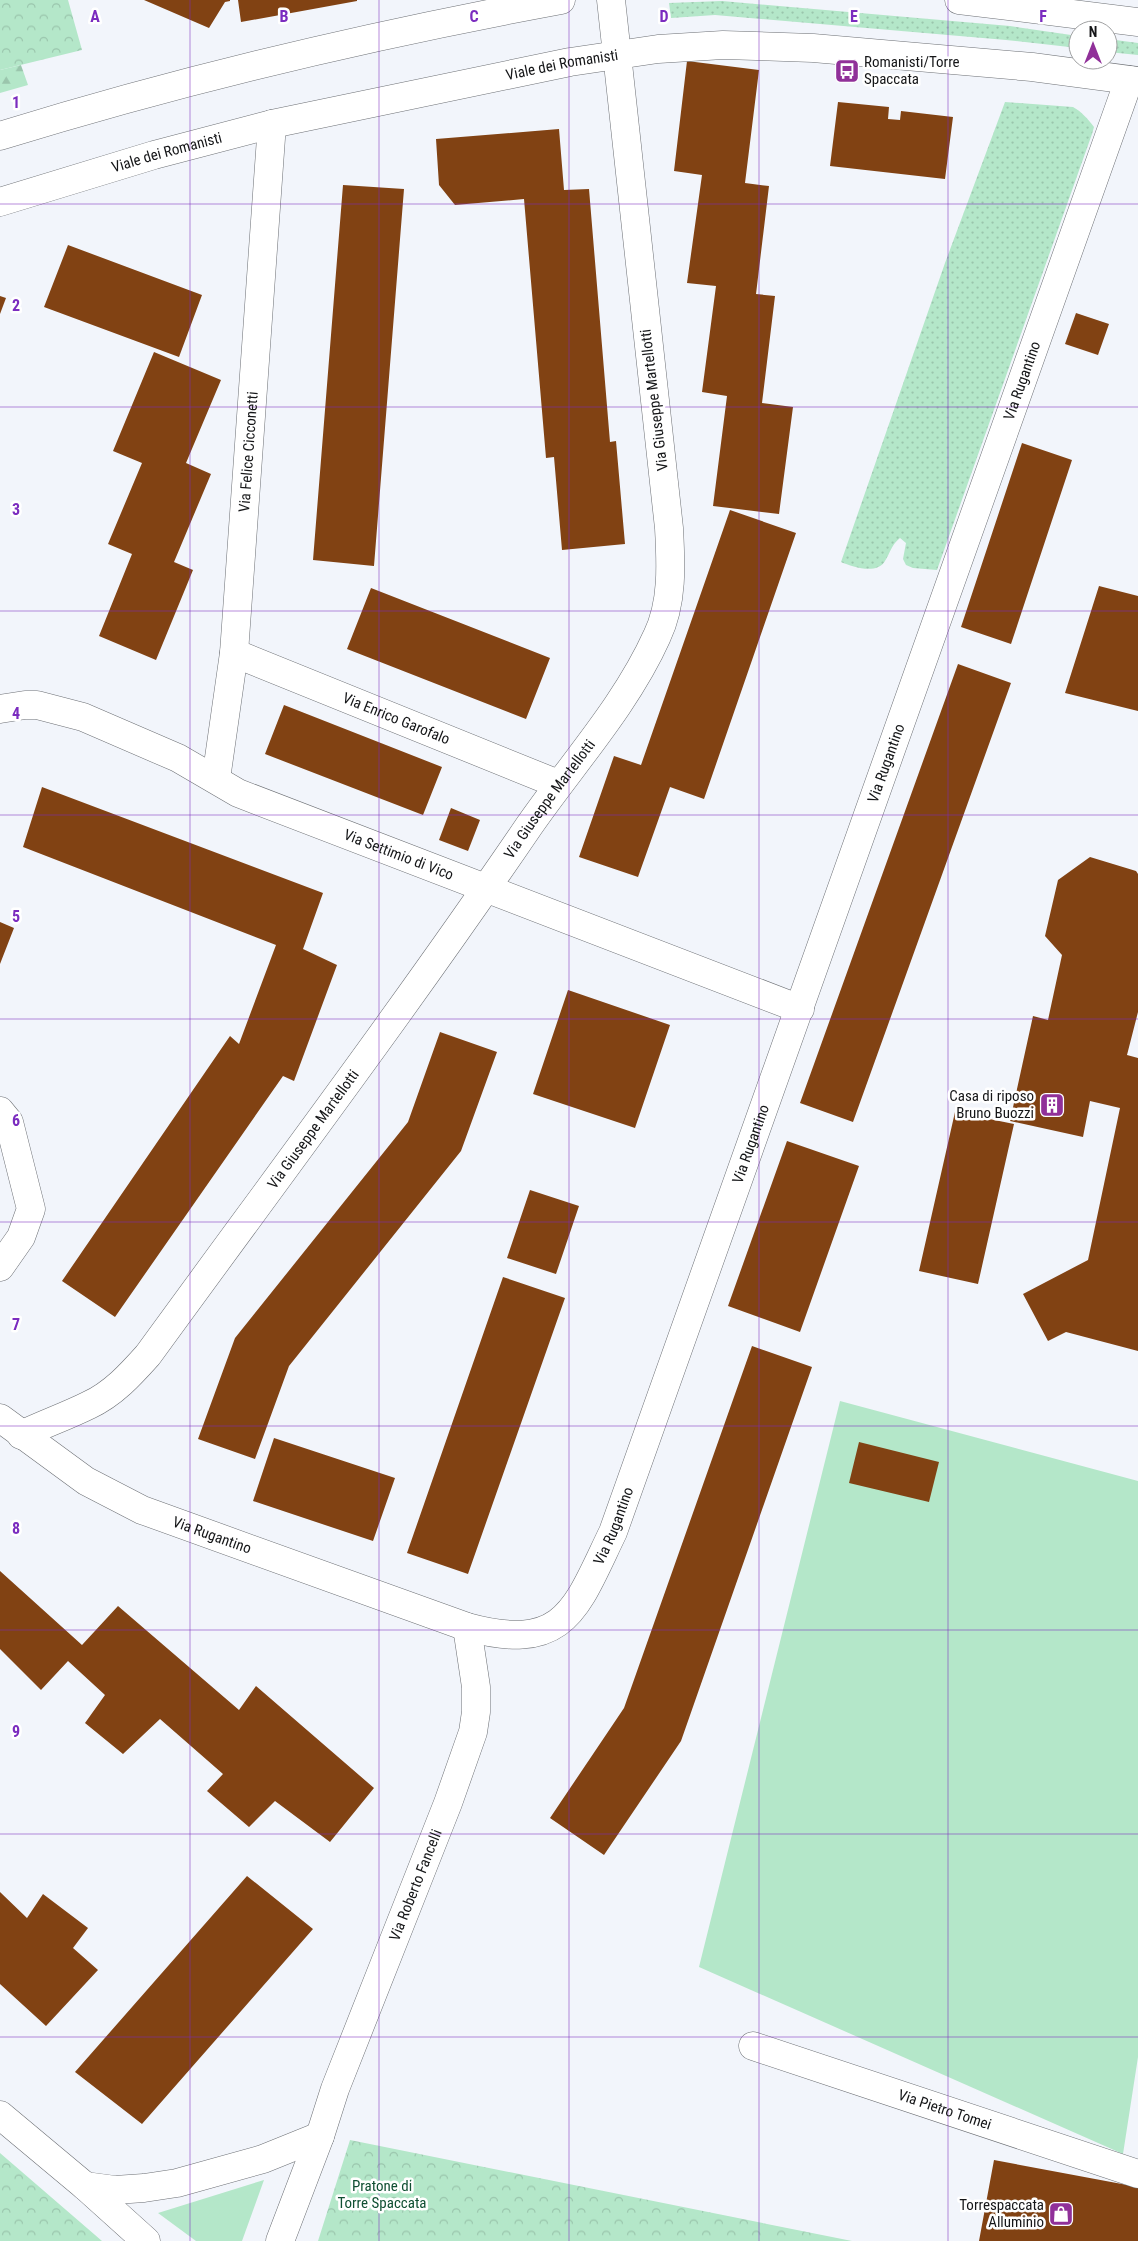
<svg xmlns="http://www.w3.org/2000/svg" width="1138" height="2241" font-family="'Roboto Condensed',sans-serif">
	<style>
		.grass { fill: url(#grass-dots) }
		.forest { fill: url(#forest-firs) }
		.park { fill: url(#park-crowns) }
		.garden { fill: #b4e7c9 }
		.building { fill: #814213 }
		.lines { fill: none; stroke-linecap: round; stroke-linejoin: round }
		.street-casing { stroke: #6d7075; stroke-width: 29 }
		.secondary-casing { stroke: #6d7075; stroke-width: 29 }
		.street { stroke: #fff; stroke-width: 28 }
		.secondary { stroke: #fff; stroke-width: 28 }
		.grid { fill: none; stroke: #7b2cbf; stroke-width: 1; stroke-opacity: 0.55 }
		.labels { text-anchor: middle; stroke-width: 5; stroke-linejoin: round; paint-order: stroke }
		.poi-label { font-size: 15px; fill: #151618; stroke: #fff; text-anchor: end }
		.street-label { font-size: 15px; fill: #151618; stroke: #fff }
		.park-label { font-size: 15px; fill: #0f4f32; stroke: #fff }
		.grid-label { font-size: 16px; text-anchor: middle; font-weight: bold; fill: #7b2cbf; stroke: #fff; stroke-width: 5; stroke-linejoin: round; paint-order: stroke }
	</style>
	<defs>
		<pattern id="grass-dots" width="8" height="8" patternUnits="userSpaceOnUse" patternTransform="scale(1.25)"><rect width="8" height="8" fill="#b4e7c9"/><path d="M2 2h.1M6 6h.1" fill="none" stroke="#9ac5ac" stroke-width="1.8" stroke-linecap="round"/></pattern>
		<pattern id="forest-firs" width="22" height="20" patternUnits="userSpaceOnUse" patternTransform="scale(1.25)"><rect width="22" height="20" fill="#b4e7c9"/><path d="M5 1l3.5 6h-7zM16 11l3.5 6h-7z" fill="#9ac5ac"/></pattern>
		<pattern id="park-crowns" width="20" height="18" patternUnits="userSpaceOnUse" patternTransform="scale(1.25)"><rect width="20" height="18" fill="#b4e7c9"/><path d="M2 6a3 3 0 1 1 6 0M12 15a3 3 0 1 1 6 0" fill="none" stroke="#9ac5ac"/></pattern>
	</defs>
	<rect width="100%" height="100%" fill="#f2f5fb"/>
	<path class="grass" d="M 722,1 L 1010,26 L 1078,36 L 1078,48 L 1006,40 L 715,15 L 671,18 L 669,3 Z
		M 1108,39 L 1138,43 L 1138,55 L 1108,52 Z
		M 1005,102 L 1073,107 C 1082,112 1088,119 1094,127 L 1092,134 L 937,570 L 913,568 L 906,565 L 903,559 L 906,543 L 900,538 C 892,544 890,553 885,561 C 877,575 853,567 841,562 L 945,263 Z"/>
	<path class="forest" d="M 21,65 L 28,85 L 0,93 L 0,70 Z"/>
	<path class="park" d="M 0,0 L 68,0 L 82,50 L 0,70 Z
		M 350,2140 L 852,2241 L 318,2241 Z
		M 0,2153 L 102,2241 L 0,2241 Z"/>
	<path class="garden" d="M 840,1401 L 1138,1481 L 1138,2057 L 1123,2154 L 699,1967 Z
		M 264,2180 L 242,2241 L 196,2241 L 158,2213 Z"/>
	<path class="building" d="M 144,0 L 230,0 L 230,1 L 225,2 L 209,28 Z
		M 238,0 L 357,0 L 357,1 L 241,22 Z
		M 687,61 L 759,70 L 745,183 L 769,186 L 756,294 L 775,296 L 762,403 L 793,407 L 779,514 L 713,506 L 727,396 L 702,392 L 716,286 L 687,283 L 702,175 L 674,171 Z
		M 838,102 L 889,107 L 888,119 L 900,120 L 901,111 L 953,117 L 945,179 L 830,166 Z
		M 559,129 L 564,190 L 589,189 L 610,442 L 616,441 L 625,544 L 562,550 L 554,457 L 546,458 L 524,199 L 455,205 L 439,185 L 436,139 Z
		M 343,185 L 404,189 L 374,566 L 313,560 Z
		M 68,245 L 202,295 L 179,357 L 44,307 Z
		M 0,296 L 6,298 L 0,314 Z
		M 1076,313 L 1109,324 L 1098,355 L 1065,344 Z
		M 154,352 L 221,380 L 186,463 L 211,474 L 174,562 L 193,570 L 156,660 L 99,636 L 132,554 L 108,544 L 142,463 L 113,451 Z
		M 1022,443 L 1072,460 L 1011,644 L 961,627 Z
		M 730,510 L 796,533 L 704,799 L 670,787 L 638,877 L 579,857 L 614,756 L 641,765 Z
		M 1099,586 L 1138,596 L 1138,711 L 1065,693 Z
		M 371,588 L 550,658 L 526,719 L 347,649 Z
		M 958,664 L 1011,683 L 853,1122 L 800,1103 Z
		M 284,705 L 442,767 L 423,815 L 265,754 Z
		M 42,787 L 323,893 L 303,949 L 337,965 L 294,1081 L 283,1076 L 115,1317 L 62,1281 L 230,1036 L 239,1044 L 276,945 L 23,847 Z
		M 451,808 L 480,820 L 468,851 L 439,840 Z
		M 1090,857 L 1136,871 L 1138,874 L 1138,1012 L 1127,1055 L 1138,1058 L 1138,1351 L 1066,1332 L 1048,1341 L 1023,1294 L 1088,1260 L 1120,1108 L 1090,1101 L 1083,1137 L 1010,1121 L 1033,1016 L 1048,1020 L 1062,955 L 1045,936 L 1058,880 Z
		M 0,922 L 14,928 L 0,964 Z
		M 568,990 L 670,1025 L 635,1128 L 533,1094 Z
		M 440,1032 L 497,1052 L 461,1151 L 289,1366 L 255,1459 L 198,1439 L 235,1338 L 408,1122 Z
		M 955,1112 L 1014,1124 L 978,1284 L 919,1271 Z
		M 787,1141 L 859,1166 L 800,1332 L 728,1306 Z
		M 530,1190 L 579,1206 L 556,1274 L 507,1258 Z
		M 503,1277 L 565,1298 L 468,1574 L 407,1553 Z
		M 752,1346 L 812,1367 L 681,1741 L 604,1855 L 550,1818 L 624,1708 Z
		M 274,1438 L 395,1478 L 373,1541 L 253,1501 Z
		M 859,1442 L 939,1462 L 929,1502 L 849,1483 Z
		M 0,1571 L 82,1645 L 118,1606 L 239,1710 L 256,1686 L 374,1788 L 330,1842 L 275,1801 L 249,1827 L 207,1791 L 223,1774 L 160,1719 L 123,1754 L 85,1723 L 105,1695 L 68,1661 L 41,1690 L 0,1649 Z
		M 247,1876 L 313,1929 L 142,2124 L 75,2072 Z
		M 0,1892 L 27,1918 L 43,1894 L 88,1928 L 73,1948 L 98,1970 L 46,2026 L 0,1984 Z
		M 994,2160 L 1138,2187 L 1138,2241 L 979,2241 Z"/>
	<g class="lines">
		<defs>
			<g id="street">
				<path id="s1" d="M 234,653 L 558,784"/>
				<path id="s2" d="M 0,709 L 25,705 L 37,705 L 83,717 L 178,758 L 238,793 L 800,1009"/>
				<path id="s3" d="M 216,779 L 234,653 L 272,124"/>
				<path d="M 0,1111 L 9,1122 L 31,1209 L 21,1237 L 0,1267"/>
				<path id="s4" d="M 0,1418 L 86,1481 L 142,1510 L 467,1627 C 566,1654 576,1608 613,1532 L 1129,80"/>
				<path id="s5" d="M 21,1435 C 44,1424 67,1416 89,1405 C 113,1394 131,1374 148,1355 C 276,1179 407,1005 529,826 C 572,764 626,705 657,636 C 673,603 671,564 669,528 L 611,0"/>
				<path id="s6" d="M 753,2046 L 1138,2174"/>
				<path d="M 0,2115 L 85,2186 L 146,2241"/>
				<path d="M 85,2186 L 115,2190 L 144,2188 L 177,2183 L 263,2159 L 320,2136"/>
				<path id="s7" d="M 280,2241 L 320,2136 L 335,2089 L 448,1803 L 473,1732 L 476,1712 L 476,1687 L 467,1627"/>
			</g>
			<g id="secondary">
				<path d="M 959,0 L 1138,22"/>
				<path d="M 0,136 C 184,79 372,35 561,0"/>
				<path id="s8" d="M 0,202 L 154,155 L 272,124 L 570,62 L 658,49 L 723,45 L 813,48 L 1032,67 L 1138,81"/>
			</g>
		</defs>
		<use href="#street" class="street-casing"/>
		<use href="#secondary" class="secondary-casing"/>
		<use href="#street" class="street"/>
		<use href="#secondary" class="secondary"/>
	</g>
	<path class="grid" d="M 190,0 L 190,2241M 379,0 L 379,2241M 569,0 L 569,2241M 759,0 L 759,2241M 948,0 L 948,2241M 0,204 L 1138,204M 0,407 L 1138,407M 0,611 L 1138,611M 0,815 L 1138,815M 0,1019 L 1138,1019M 0,1222 L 1138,1222M 0,1426 L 1138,1426M 0,1630 L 1138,1630M 0,1834 L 1138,1834M 0,2037 L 1138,2037"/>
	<defs>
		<symbol id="bus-square" viewBox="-11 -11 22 22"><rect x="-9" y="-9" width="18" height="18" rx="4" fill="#903099" stroke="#fff"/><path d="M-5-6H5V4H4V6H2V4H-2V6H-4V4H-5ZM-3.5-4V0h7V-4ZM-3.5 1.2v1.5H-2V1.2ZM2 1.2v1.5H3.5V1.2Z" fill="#fff"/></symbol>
		<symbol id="building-square" viewBox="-11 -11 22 22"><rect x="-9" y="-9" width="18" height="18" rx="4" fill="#903099" stroke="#fff"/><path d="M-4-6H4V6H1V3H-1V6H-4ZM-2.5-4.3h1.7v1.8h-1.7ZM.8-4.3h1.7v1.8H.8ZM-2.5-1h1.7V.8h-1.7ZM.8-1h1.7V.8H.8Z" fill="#fff"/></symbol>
		<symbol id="shop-square" viewBox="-11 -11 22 22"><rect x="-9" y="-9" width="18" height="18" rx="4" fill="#903099" stroke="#fff"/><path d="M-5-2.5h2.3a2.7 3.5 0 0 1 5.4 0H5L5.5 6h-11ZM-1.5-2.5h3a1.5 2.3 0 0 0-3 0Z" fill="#fff"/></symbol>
	</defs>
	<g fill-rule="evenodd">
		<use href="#bus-square" x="833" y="57" width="28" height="28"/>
		<use href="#building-square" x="1038" y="1091" width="28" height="28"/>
		<use href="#shop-square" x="1047" y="2200" width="28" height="28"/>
	</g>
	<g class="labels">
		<g class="poi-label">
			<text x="864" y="67" text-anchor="start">Romanisti/Torre<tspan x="864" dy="17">Spaccata</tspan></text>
			<text x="1034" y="1101">Casa di riposo<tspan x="1034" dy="17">Bruno Buozzi</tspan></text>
			<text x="1044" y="2210">Torrespaccata<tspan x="1044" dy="17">Alluminio</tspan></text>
		</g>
		<g class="street-label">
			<text dy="5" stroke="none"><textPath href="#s8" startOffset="579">Viale dei Romanisti</textPath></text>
			<text dy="5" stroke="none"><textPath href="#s8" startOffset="174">Viale dei Romanisti</textPath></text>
			<text dy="5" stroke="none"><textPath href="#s4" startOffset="1938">Via Rugantino</textPath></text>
			<text transform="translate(654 400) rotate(-97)" y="5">Via Giuseppe Martellotti</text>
			<text dy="5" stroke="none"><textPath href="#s3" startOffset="329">Via Felice Cicconetti</textPath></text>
			<text dy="5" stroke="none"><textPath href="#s1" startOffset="175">Via Enrico Garofalo</textPath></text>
			<text dy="5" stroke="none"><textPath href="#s4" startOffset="1532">Via Rugantino</textPath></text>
			<text dy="5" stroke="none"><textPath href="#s5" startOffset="838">Via Giuseppe Martellotti</textPath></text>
			<text dy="5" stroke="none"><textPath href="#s2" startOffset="430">Via Settimio di Vico</textPath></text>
			<text dy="5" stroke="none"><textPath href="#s5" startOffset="432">Via Giuseppe Martellotti</textPath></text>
			<text dy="5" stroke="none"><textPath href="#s4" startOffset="1128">Via Rugantino</textPath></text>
			<text dy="5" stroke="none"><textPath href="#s4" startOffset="722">Via Rugantino</textPath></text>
			<text dy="5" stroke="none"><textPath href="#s4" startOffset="244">Via Rugantino</textPath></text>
			<text dy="5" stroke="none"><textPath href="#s7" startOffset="381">Via Roberto Fancelli</textPath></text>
			<text dy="5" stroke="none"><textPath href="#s6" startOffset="202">Via Pietro Tomei</textPath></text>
		</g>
		<g class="park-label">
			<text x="382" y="2191">Pratone di<tspan x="382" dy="17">Torre Spaccata</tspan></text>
		</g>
	</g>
	<g class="grid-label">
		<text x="95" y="22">A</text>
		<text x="284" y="22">B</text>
		<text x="474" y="22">C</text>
		<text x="664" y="22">D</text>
		<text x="854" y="22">E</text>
		<text x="1043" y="22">F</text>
		<text x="16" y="108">1</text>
		<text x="16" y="311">2</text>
		<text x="16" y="515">3</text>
		<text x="16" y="719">4</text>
		<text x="16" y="922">5</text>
		<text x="16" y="1126">6</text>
		<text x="16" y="1330">7</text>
		<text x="16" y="1534">8</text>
		<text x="16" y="1737">9</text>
	</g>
	<g transform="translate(1093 45)"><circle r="24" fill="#ffffff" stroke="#a1a2a3"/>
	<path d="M0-4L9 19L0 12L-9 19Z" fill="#903099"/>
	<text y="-8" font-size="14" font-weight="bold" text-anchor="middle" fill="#151618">N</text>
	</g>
</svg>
